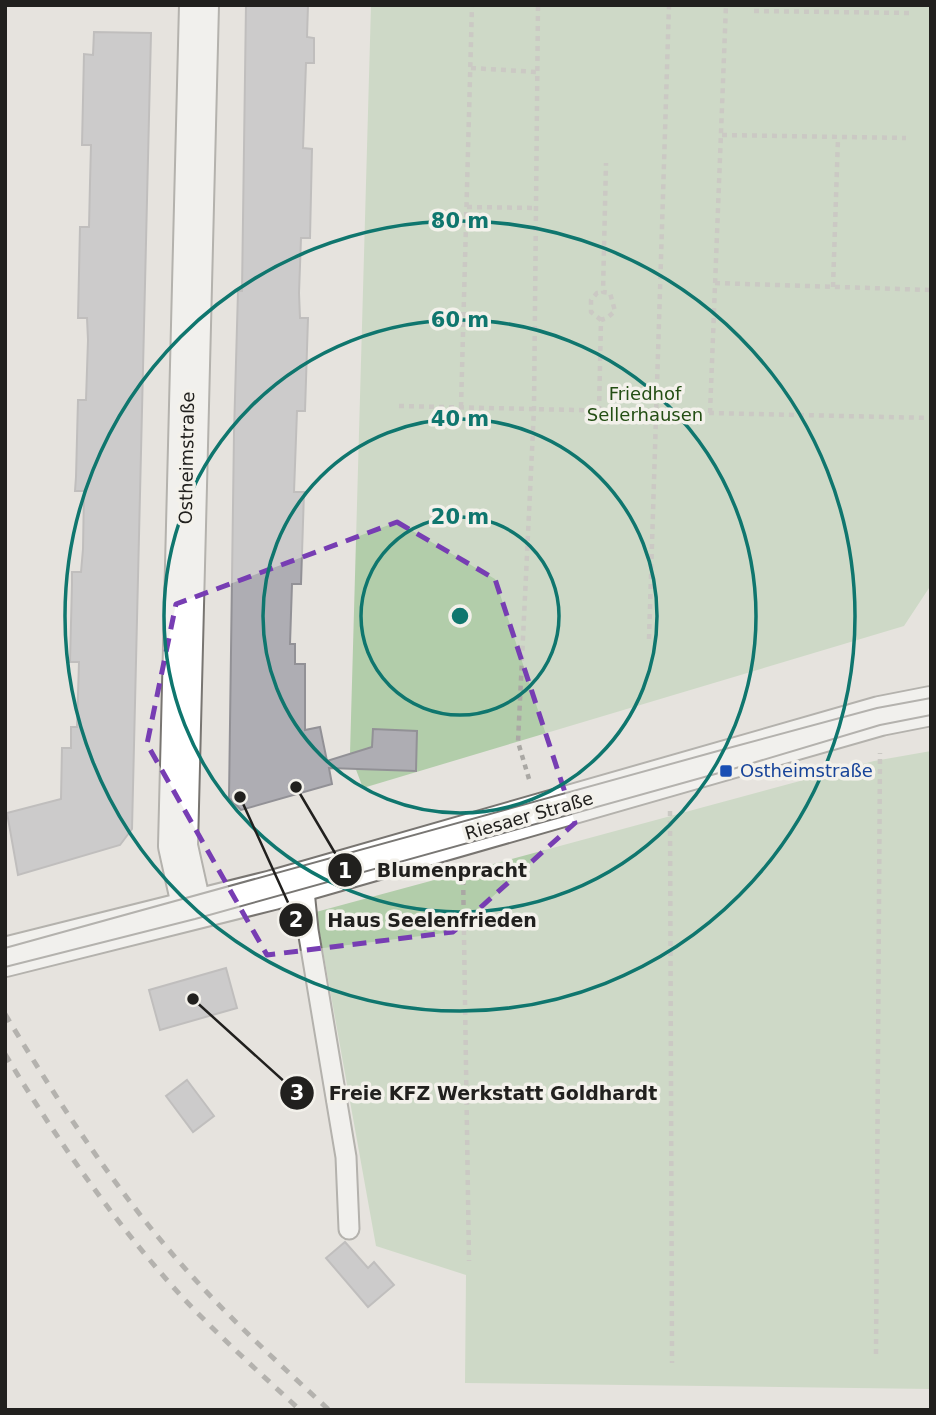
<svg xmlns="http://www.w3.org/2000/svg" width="936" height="1415" font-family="'DejaVu Sans',sans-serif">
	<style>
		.green { fill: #b2cdaa }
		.building { fill: #aeadb3; stroke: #929196; stroke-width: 2 }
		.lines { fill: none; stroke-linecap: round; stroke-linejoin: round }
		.service-casing { stroke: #787571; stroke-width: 23 }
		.minor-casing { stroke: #787571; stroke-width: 42 }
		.secondary-casing { stroke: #787571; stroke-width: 42 }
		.path { stroke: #aaa8a4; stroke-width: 4.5; stroke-dasharray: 5 5; stroke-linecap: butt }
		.service { stroke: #fff; stroke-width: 19 }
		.minor { stroke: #fff; stroke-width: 38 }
		.secondary { stroke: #fff; stroke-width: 38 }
		.tram { stroke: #797774; stroke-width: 2 }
		.rail { stroke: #797774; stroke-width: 5; stroke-dasharray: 9 9; stroke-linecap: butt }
		.marked { fill: none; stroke: #773db3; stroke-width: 5; stroke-dasharray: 14 9; stroke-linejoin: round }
		.ring { fill: none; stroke: #0f766e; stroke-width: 3.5 }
		.transit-dot { fill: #1a4fb4; stroke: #f3f1eb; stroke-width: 2.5 }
		.labels { text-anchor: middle; stroke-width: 7; stroke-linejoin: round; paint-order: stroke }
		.park-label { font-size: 18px; fill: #234e13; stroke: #f3f1eb }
		.street-label { font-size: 18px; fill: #21201e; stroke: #f3f1eb }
		.transit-label { font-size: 18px; fill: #164399; stroke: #f3f1eb; text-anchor: start }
		.centre { fill: #0f766e; stroke: #f3f1eb; stroke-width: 3.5 }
		.ring-label { font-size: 21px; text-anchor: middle; font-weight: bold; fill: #0f766e; stroke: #f3f1eb; stroke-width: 7; stroke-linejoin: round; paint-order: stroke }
		.leader { fill: none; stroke: #21201e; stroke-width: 2.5 }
		.callout-dot { fill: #21201e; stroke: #f3f1eb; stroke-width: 2.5 }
		.mark-label { font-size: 21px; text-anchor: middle; font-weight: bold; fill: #fff }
		.callout-label { font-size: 19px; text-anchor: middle; font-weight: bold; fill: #21201e; stroke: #f3f1eb; stroke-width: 7; stroke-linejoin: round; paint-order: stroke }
	</style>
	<rect width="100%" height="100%" fill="#e6e3de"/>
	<path class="green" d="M 371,5 L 931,5 L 931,585 L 904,626 L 363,788 L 350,754 Z
		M 931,751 L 931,1389 L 465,1383 L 466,1275 L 376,1246 L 316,912 L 874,761 Z"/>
	<path class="building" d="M 246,5 L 308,5 L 307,37 L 314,38 L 314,63 L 306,63 L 303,148 L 312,149 L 310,238 L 301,238 L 299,293 L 300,318 L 308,318 L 305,411 L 297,411 L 294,492 L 304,492 L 301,584 L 292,584 L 290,644 L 295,644 L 295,664 L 305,664 L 305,730 L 320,727 L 327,761 L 372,747 L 373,729 L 417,731 L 416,771 L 329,768 L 332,784 L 241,810 L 229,798 L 234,433 L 238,291 L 242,291 Z
		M 94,32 L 151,33 L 132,829 L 120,845 L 18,875 L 7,813 L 61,799 L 62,748 L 71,748 L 71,727 L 77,727 L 79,662 L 70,662 L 72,584 L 72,572 L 81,572 L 83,549 L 84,491 L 75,491 L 76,477 L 78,400 L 86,400 L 88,340 L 87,318 L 78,318 L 80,227 L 89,227 L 90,183 L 91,145 L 82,145 L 84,54 L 93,55 Z
		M 226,968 L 237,1008 L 160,1030 L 149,990 Z
		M 187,1080 L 214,1116 L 193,1132 L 166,1096 Z
		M 345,1242 L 368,1268 L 374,1262 L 394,1285 L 368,1307 L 326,1258 Z"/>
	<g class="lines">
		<defs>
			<path id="service" d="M 303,881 L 308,930 L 346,1157 L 349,1229"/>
			<path id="minor" d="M 192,909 L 178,846 L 199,5"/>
			<path id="secondary" d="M 5,957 L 273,890 L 880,716 L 931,706"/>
		</defs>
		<use href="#service" class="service-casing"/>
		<use href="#minor" class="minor-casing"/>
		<use href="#secondary" class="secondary-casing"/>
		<path class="path" d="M 754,11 L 909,13
			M 471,68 L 537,72
			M 722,135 L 906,138
			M 467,207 L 536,208
			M 715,283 L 931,290
			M 833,287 L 838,138
			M 601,320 L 591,312 L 591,300 L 597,293 L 603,292
			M 399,406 L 931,418
			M 461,407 L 472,5
			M 599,411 L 601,320 L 607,318 L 615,311 L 610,293 L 603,292 L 606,163
			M 710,413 L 726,5
			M 649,639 L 669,5
			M 529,779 L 518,742 L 534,409 L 538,5
			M 670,811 L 672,1363
			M 463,870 L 469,1261
			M 876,1354 L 880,753"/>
		<use href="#service" class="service"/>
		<use href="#minor" class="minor"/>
		<use href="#secondary" class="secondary"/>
		<path class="tram" d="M 5,948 L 725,749 L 877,708 L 931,698
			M 5,967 L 195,919 L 726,771 L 880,725 L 931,715"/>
		<path class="rail" d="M 5,1014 C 63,1110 125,1205 202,1287 C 242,1330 286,1370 329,1410
			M 5,1054 C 57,1140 116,1225 184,1299 C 221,1338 261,1374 300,1410"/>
	</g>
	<path d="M0 0H936V1415H0ZM 397,522 L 495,579 L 575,823 L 453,932 L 267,955 L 147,744 L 176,604 Z" fill="#e6e3de" fill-opacity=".55" fill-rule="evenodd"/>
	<path class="marked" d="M 397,522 L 495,579 L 575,823 L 453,932 L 267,955 L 147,744 L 176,604 Z"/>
	<g class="ring">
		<circle cx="460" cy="616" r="99"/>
		<circle cx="460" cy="616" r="197"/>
		<circle cx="460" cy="616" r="296"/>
		<circle cx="460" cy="616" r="395"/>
	</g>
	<rect class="transit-dot" x="719" y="764" width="14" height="14" rx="3.5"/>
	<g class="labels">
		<g class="park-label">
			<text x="645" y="400">Friedhof<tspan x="645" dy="21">Sellerhausen</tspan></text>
		</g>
		<g class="street-label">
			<text transform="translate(187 458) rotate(-89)" y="6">Ostheimstraße</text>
			<text transform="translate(529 816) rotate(-16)" y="6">Riesaer Straße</text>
		</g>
		<g class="transit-label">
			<text x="740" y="777">Ostheimstraße</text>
		</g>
	</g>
	<circle cx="460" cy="616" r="10" class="centre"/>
	<g class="ring-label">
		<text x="460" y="228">80 m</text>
		<text x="460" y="327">60 m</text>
		<text x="460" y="426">40 m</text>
		<text x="460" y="524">20 m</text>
	</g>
	<path class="leader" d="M296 787L345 870M240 797L296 920M193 999L297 1093"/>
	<g class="callout-dot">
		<circle cx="296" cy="787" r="7"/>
		<circle cx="240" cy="797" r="7"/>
		<circle cx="193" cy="999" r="7"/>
		<circle cx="345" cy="870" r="18"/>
		<circle cx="296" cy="920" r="18"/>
		<circle cx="297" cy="1093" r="18"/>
	</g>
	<g class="mark-label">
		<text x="345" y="878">1</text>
		<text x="296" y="927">2</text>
		<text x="297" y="1100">3</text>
	</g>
	<g class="callout-label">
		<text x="452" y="877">Blumenpracht</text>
		<text x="432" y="927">Haus Seelenfrieden</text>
		<text x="493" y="1100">Freie KFZ Werkstatt Goldhardt</text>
	</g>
	<rect width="936" height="1415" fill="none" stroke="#21201e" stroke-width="14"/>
</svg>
